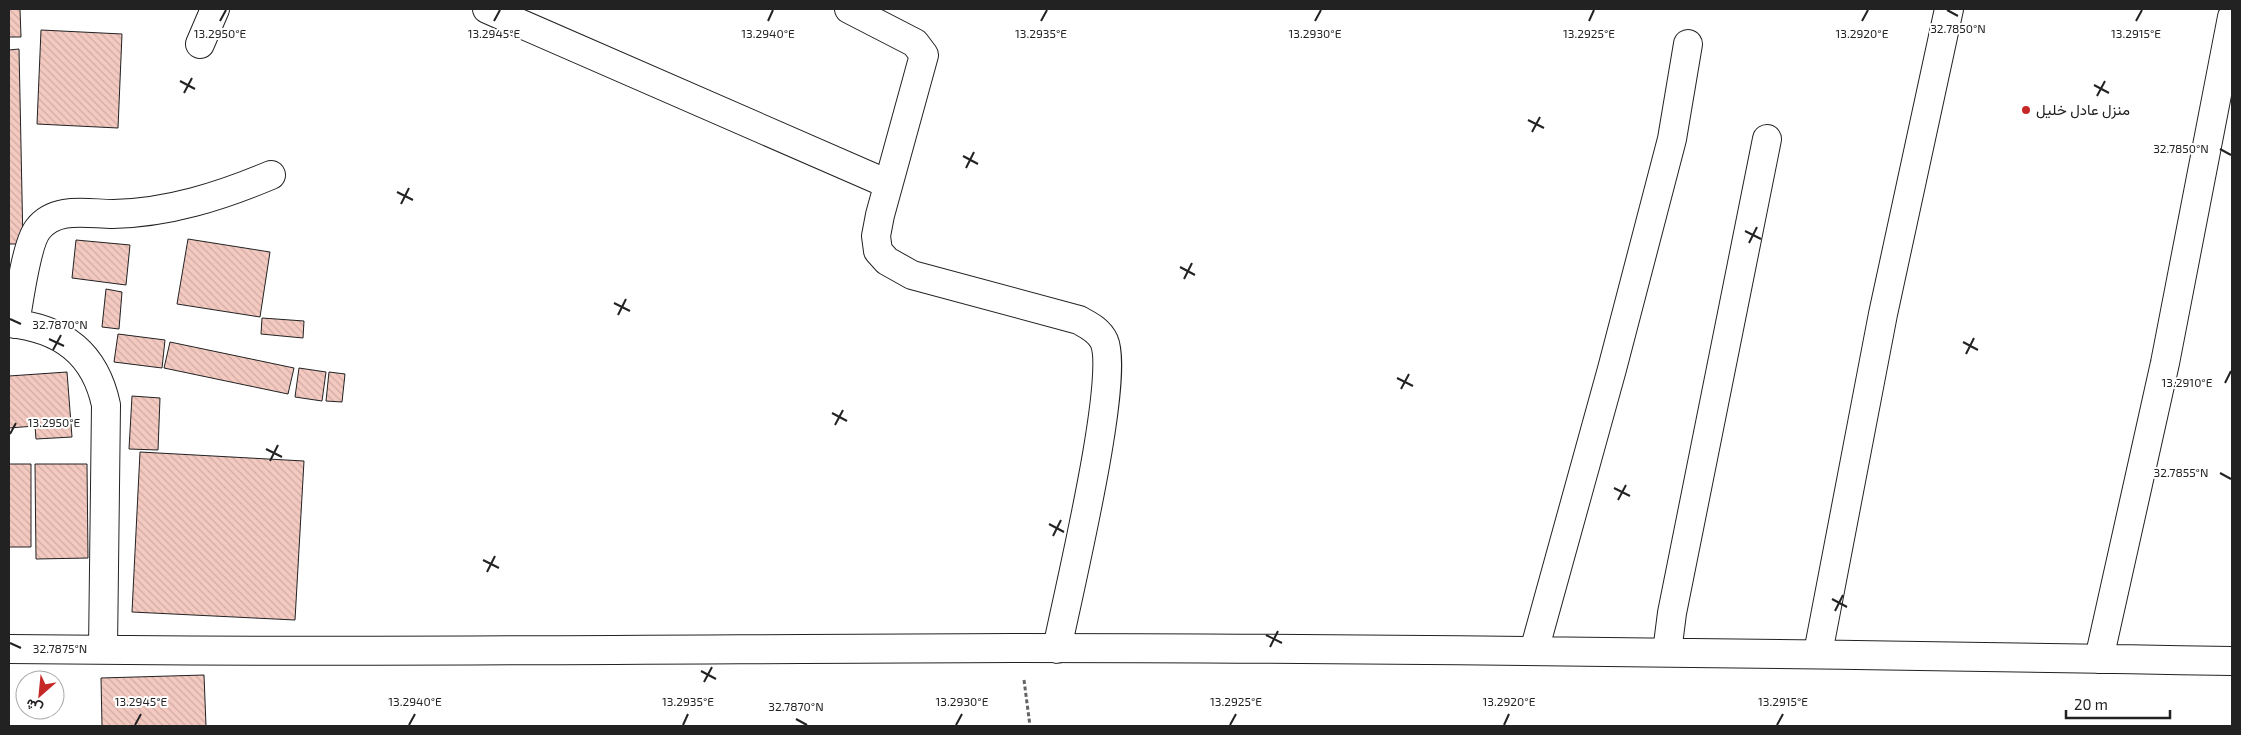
<svg xmlns="http://www.w3.org/2000/svg" width="2241" height="735" font-family="'Exo 2',Vazirmatn,sans-serif">
	<style>
		.building { fill: url(#building-back-hatch); stroke: #222 }
		.lines { fill: none; stroke-linecap: round; stroke-linejoin: round }
		.minor-casing { stroke: #222; stroke-width: 30 }
		.path { stroke: #646464; stroke-width: 3; stroke-dasharray: 4 2.5; stroke-linecap: butt }
		.minor { stroke: #fff; stroke-width: 28 }
		.ticks { fill: none; stroke: #222; stroke-width: 2 }
		.poi-dot { fill: #c62828; stroke: #fff; stroke-width: 2 }
		.labels { text-anchor: middle; stroke-width: 4; stroke-linejoin: round; paint-order: stroke }
		.poi-label { font-size: 15px; fill: #222; stroke: #fff; text-anchor: start }
		.ticks-label { font-size: 12px; text-anchor: middle; fill: #222; stroke: #fff; stroke-width: 4; stroke-linejoin: round; paint-order: stroke }
	</style>
	<defs>
		<pattern id="building-back-hatch" width="6" height="6" patternUnits="userSpaceOnUse" patternTransform="scale(1.25)"><rect width="6" height="6" fill="#f3c9c0"/><path d="M-1 5l2 2M0 0l6 6M5-1l2 2" fill="none" stroke="#d0aca5"/></pattern>
	</defs>
	<rect width="100%" height="100%" fill="#fff"/>
	<path class="building" d="M 9,9 L 20,9 L 21,37 L 9,37 Z
		M 41,30 L 122,34 L 118,128 L 37,124 Z
		M 19,49 L 23,244 L 9,244 L 9,50 Z
		M 188,239 L 270,252 L 260,317 L 177,304 Z
		M 76,240 L 130,245 L 126,285 L 72,278 Z
		M 106,289 L 122,292 L 119,329 L 102,327 Z
		M 262,318 L 304,321 L 303,338 L 261,334 Z
		M 118,334 L 165,340 L 162,368 L 114,362 Z
		M 170,342 L 294,368 L 288,394 L 164,368 Z
		M 299,368 L 326,372 L 322,401 L 295,397 Z
		M 67,372 L 72,437 L 36,439 L 35,426 L 9,428 L 9,376 Z
		M 329,372 L 345,374 L 342,402 L 326,401 Z
		M 132,396 L 160,398 L 158,450 L 129,449 Z
		M 140,452 L 304,461 L 295,620 L 132,612 Z
		M 9,464 L 31,464 L 31,547 L 9,547 Z
		M 35,464 L 87,464 L 88,558 L 36,559 Z
		M 204,675 L 206,726 L 102,726 L 101,678 Z"/>
	<g class="lines">
		<defs>
			<path id="minor" d="M 487,9 L 888,184
				M 849,9 L 915,43 L 924,55 L 880,215 L 876,236 L 878,251 L 887,261 L 912,275 L 1079,320 C 1088,325 1099,330 1104,341 C 1121,377 1067,598 1057,649
				M 200,44 L 215,9
				M 9,323 C 61,328 95,353 106,405 L 103,650
				M 15,324 C 19,302 26,244 38,229 C 56,206 88,214 113,214 C 168,213 221,196 271,175
				M 9,649 C 344,653 679,649 1014,648 C 1420,648 1826,654 2232,661
				M 1534,651 L 1612,369 L 1672,139 L 1688,44
				M 1667,652 L 1672,613 L 1767,139
				M 1818,653 L 1883,314 L 1949,9
				M 2099,659 L 2165,363 L 2232,17"/>
		</defs>
		<use href="#minor" class="minor-casing"/>
		<path class="path" d="M 1024,680 L 1030,726"/>
		<use href="#minor" class="minor"/>
	</g>
	<path class="ticks" d="M 1947,10 L 1958,16M 220,21 L 226,10M 494,21 L 500,10M 768,21 L 773,10M 1041,21 L 1047,10M 1315,21 L 1321,10M 1589,21 L 1594,10M 1862,21 L 1868,10M 2136,21 L 2142,10M 180,81 L 195,89M 2094,85 L 2109,93M 184,93 L 192,78M 2097,96 L 2105,81M 1528,120 L 1544,128M 1532,132 L 1540,117M 2220,149 L 2231,155M 963,156 L 978,164M 966,168 L 974,152M 397,192 L 413,200M 401,204 L 409,188M 1745,231 L 1761,239M 1749,243 L 1757,227M 1180,267 L 1195,275M 1184,279 L 1192,263M 614,303 L 630,311M 618,315 L 626,299M 10,319 L 21,324M 49,339 L 64,346M 1963,342 L 1978,350M 53,350 L 61,335M 1966,354 L 1974,338M 1397,378 L 1413,386M 2225,383 L 2231,371M 1401,389 L 1409,374M 832,413 L 847,421M 835,425 L 843,410M 10,434 L 16,423M 266,449 L 282,457M 270,461 L 278,445M 2220,473 L 2231,479M 1614,488 L 1630,496M 1618,500 L 1626,485M 1049,524 L 1064,532M 1053,536 L 1061,520M 483,560 L 499,568M 487,572 L 495,556M 1832,599 L 1847,607M 1835,611 L 1843,595M 1266,635 L 1282,643M 10,643 L 21,648M 1270,647 L 1278,631M 701,671 L 716,679M 704,682 L 712,667M 796,719 L 807,725M 135,725 L 141,714M 409,725 L 415,714M 683,725 L 688,714M 956,725 L 962,714M 1230,725 L 1236,714M 1504,725 L 1509,714M 1777,725 L 1783,714"/>
	<circle class="poi-dot" cx="2026" cy="110" r="5"/>
	<g class="labels">
		<g class="poi-label">
			<text x="2036" y="115">منزل عادل خليل</text>
		</g>
	</g>
	<g class="ticks-label">
		<text x="1958" y="33">32.7850°N</text>
		<text x="220" y="38">13.2950°E</text>
		<text x="494" y="38">13.2945°E</text>
		<text x="768" y="38">13.2940°E</text>
		<text x="1041" y="38">13.2935°E</text>
		<text x="1315" y="38">13.2930°E</text>
		<text x="1589" y="38">13.2925°E</text>
		<text x="1862" y="38">13.2920°E</text>
		<text x="2136" y="38">13.2915°E</text>
		<text x="2181" y="153">32.7850°N</text>
		<text x="60" y="329">32.7870°N</text>
		<text x="2187" y="387">13.2910°E</text>
		<text x="54" y="427">13.2950°E</text>
		<text x="2181" y="477">32.7855°N</text>
		<text x="60" y="653">32.7875°N</text>
		<text x="141" y="706">13.2945°E</text>
		<text x="415" y="706">13.2940°E</text>
		<text x="688" y="706">13.2935°E</text>
		<text x="962" y="706">13.2930°E</text>
		<text x="1236" y="706">13.2925°E</text>
		<text x="1509" y="706">13.2920°E</text>
		<text x="1783" y="706">13.2915°E</text>
		<text x="796" y="711">32.7870°N</text>
	</g>
	<rect width="2241" height="735" fill="none" stroke="#222222" stroke-width="20"/>
	<g transform="translate(40 695) rotate(207)"><circle r="24" fill="#ffffff" stroke="#a7a7a7"/>
	<path d="M0-4L9 19L0 12L-9 19Z" fill="#c62828"/>
	<text y="-8" font-size="14" font-weight="bold" text-anchor="middle" fill="#222222">ش</text>
	</g>
	<path d="M2066 710v8h104v-8" fill="none" stroke="#222222" stroke-width="2.5"/>
	<text x="2074" y="710" font-size="15" fill="#222222" stroke="#ffffff" stroke-width="4" paint-order="stroke">20 m</text>
</svg>
